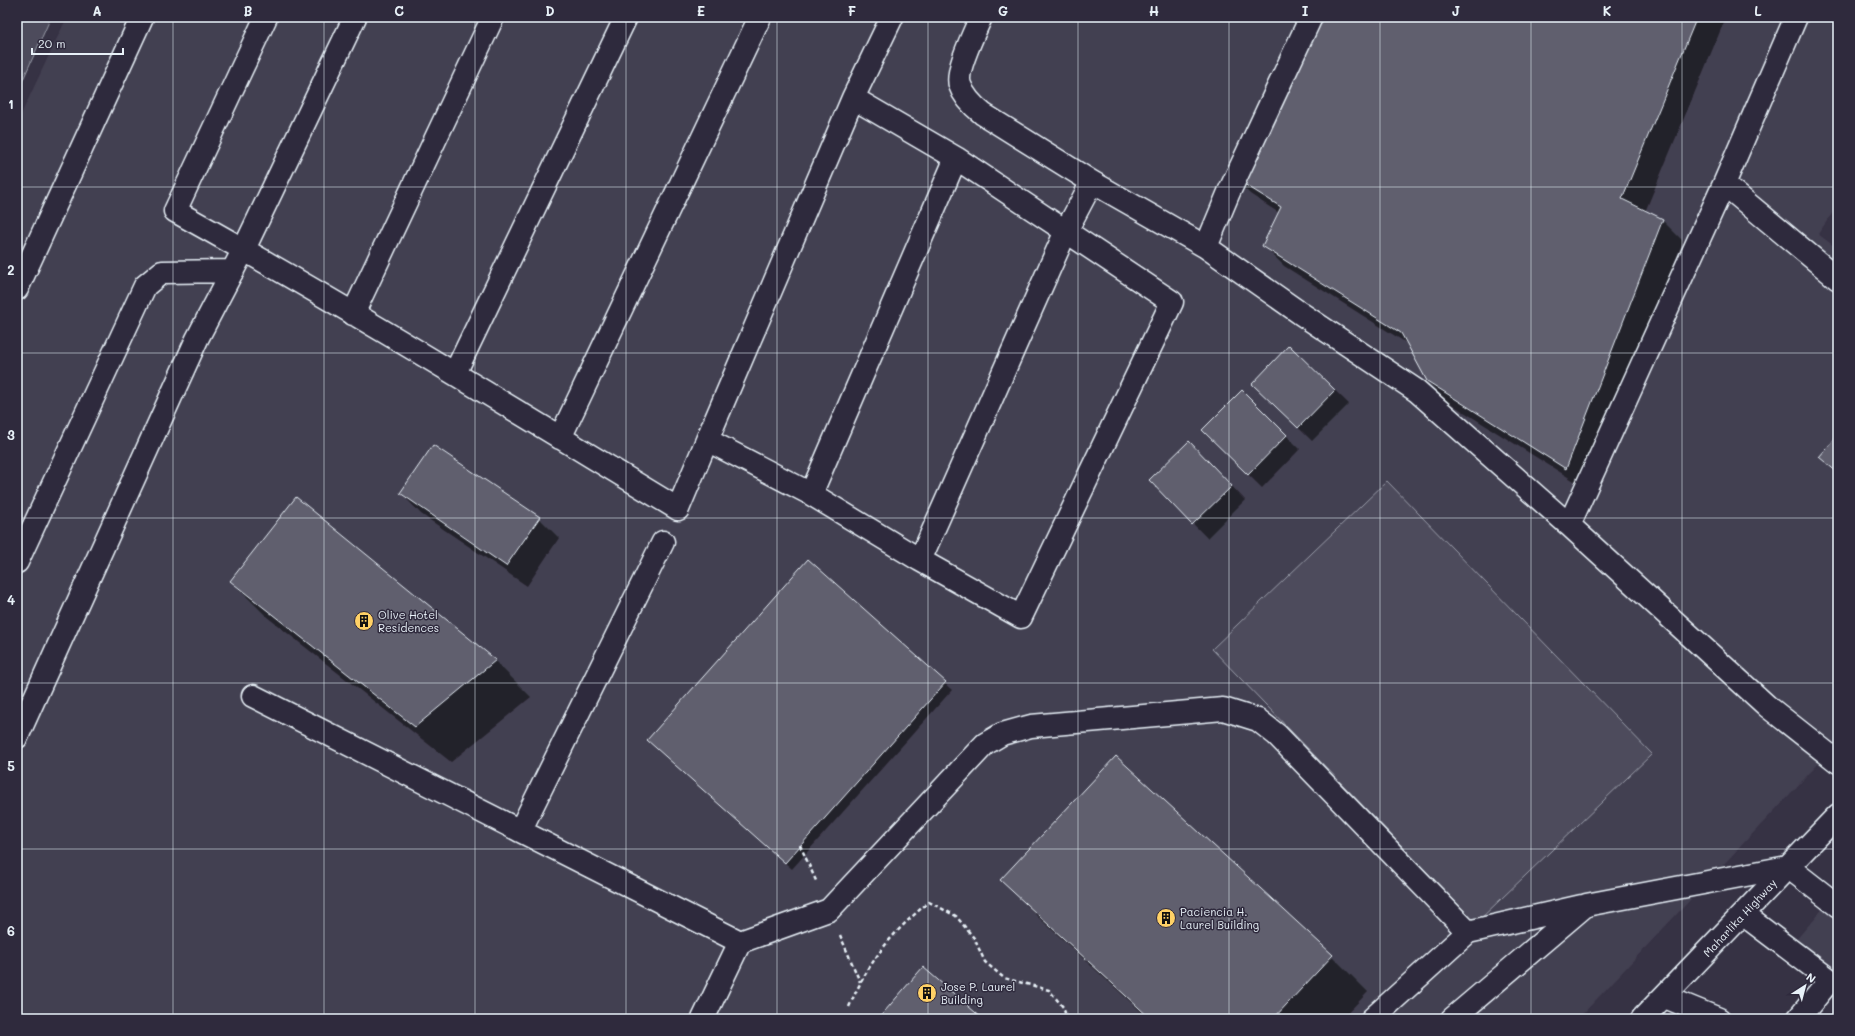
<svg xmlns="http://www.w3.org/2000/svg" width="1855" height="1036" font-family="Mali,sans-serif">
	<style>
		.built { fill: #433f51 }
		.green { fill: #4d4b5c; stroke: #9a9eaa }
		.shadow { fill: #0007 }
		.building { fill: #605e6e; stroke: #e8f1f8 }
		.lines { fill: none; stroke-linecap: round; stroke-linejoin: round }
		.minor-casing { stroke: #e8f1f8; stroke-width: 25 }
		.highway-casing { stroke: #e8f1f8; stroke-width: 25 }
		.path { stroke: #e8f1f8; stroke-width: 2.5; stroke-dasharray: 4 3; stroke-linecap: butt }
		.minor { stroke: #2f2a3d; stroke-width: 22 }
		.highway { stroke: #2f2a3d; stroke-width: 22 }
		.grid { fill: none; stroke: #e8f1f8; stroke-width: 1; stroke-opacity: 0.55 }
		.labels { text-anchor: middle; stroke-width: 3; stroke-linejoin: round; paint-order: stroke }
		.poi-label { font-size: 11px; fill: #e8f1f8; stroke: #2f2a3d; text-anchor: start }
		.street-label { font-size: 11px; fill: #e8f1f8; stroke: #2f2a3d }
		.neatline { fill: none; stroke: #e8f1f8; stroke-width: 1.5 }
		.grid-label { font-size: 13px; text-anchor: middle; font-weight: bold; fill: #e8f1f8 }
	</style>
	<rect width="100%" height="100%" fill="#363244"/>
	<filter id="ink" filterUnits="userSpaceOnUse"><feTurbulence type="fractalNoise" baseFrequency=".025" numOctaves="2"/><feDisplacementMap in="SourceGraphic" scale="8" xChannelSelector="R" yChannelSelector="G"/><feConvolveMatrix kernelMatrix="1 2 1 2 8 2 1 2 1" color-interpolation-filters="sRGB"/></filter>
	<g filter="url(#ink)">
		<path class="built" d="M 67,17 L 1838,17 L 1838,205 L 1818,234 L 1838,249 L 1838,743 L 1578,1019 L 17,1019 L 17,123 Z
			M 1838,891 L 1838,975 L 1795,941 Z"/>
		<path class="green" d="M 17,17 L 51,17 L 17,93 Z
			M 1387,481 L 1652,754 L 1476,923 L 1212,649 Z"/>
		<path class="shadow" d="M 1300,17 L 1726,17 L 1645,212 L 1662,220 L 1683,241 L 1587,489 L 1448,402 L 1427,381 L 1408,344 L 1284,266 L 1263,245 L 1279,213 L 1250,194 L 1229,173 Z
			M 1289,346 L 1349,404 L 1312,441 L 1267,397 Z
			M 1242,391 L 1300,449 L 1262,488 L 1203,430 Z
			M 1838,437 L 1838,475 L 1821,457 Z
			M 1203,456 L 1245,500 L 1207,538 L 1150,480 Z
			M 401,493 L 539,518 L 559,538 L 527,586 L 421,514 Z
			M 296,499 L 495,661 L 531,697 L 451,762 L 267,617 L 231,581 Z
			M 808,561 L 952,690 L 792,869 L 655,747 Z
			M 1002,880 L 1332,956 L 1368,992 L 1342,1019 L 1149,1019 L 1037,916 Z"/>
		<path class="building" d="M 1298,17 L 1697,17 L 1622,199 L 1663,219 L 1566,469 L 1427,381 L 1401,333 L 1262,246 L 1281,207 L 1228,174 Z
			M 1289,345 L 1335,390 L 1298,428 L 1252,384 Z
			M 1242,390 L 1287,435 L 1248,475 L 1202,430 Z
			M 1838,435 L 1838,473 L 1819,457 Z
			M 1189,441 L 1232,486 L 1192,525 L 1149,480 Z
			M 433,445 L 540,517 L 506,566 L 400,493 Z
			M 296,497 L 496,660 L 415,727 L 230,581 Z
			M 808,559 L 946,682 L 785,863 L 647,740 Z
			M 1116,756 L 1333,955 L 1273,1019 L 1151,1019 L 1000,880 Z
			M 923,967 L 983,1019 L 878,1019 Z"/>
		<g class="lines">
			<defs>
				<path id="minor" d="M 266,17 L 175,211 C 346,306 511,408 678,509 L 707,440 L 811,494 L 956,158
					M 981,17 C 975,31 955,71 960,85 C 964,97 973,106 983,114 L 1092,182 L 1206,247 L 1300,313 L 1417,391 L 1569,525
					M 1796,17 L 1724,184 L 1838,279
					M 1724,184 L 1569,525 L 1767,706 L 1838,762
					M 1206,247 L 1229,192 L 1311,17
					M 17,289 L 142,17
					M 353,314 L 493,17
					M 455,373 L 626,17
					M 560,438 L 760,17
					M 707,440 L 853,98 L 892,17
					M 811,494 L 920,560 L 1021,617 L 1172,302 L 956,158 L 853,98
					M 920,560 L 1066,231 L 1092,182
					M 17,562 L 145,286 L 162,272 L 233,271
					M 253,696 L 740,942 L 703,1019
					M 17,737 L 197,339 L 244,249 L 355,17
					M 520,831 L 663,542
					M 1744,915 L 1830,980 L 1798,1019
					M 740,942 L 829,910 L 985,744 L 1002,734 L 1031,726 L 1223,709 L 1258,720 L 1277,735 L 1468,932
					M 1665,997 L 1719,1019
					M 1372,1019 L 1468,932 L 1582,906
					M 1452,1019 L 1586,905 L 1788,867 L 1838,906"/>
				<path id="highway" d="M 1642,1019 L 1838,815"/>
			</defs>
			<use href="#minor" class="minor-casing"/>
			<use href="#highway" class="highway-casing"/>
			<path class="path" d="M 800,845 L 817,883
				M 840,935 L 860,982
				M 849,1007 C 869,961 891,933 929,902 L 956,916 L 974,938 L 985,962 L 1004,978 L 1049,990 L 1063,1007 L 1067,1019"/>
			<use href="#minor" class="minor"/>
			<use href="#highway" class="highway"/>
		</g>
	</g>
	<path class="grid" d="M 173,17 L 173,1019M 324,17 L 324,1019M 475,17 L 475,1019M 626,17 L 626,1019M 777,17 L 777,1019M 928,17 L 928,1019M 1078,17 L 1078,1019M 1229,17 L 1229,1019M 1380,17 L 1380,1019M 1531,17 L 1531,1019M 1682,17 L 1682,1019M 17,187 L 1838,187M 17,353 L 1838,353M 17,518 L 1838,518M 17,683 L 1838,683M 17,849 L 1838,849"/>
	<defs>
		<symbol id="building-disc" viewBox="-11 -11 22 22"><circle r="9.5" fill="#ffd166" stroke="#2f2a3d"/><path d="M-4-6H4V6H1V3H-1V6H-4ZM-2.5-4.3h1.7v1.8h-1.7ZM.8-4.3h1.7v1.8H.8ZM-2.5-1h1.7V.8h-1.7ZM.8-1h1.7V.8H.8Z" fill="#111"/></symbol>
	</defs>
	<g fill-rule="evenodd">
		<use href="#building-disc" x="353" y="610" width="22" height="22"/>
		<use href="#building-disc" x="1155" y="907" width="22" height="22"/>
		<use href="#building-disc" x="916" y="982" width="22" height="22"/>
	</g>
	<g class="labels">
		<g class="poi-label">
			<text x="378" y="619">Olive Hotel<tspan x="378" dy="13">Residences</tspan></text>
			<text x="1180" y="916">Paciencia H.<tspan x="1180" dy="13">Laurel Building</tspan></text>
			<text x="941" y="991">Jose P. Laurel<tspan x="941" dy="13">Building</tspan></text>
		</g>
		<g class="street-label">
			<text transform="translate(1740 918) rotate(-47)" y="4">Maharlika Highway</text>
		</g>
	</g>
	<rect width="1855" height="1036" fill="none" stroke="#2f2a3d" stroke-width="44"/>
	<g transform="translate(1805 986) rotate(36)" stroke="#2f2a3d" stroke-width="3" paint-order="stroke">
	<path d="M0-3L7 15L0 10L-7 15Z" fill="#e8f1f8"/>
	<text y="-6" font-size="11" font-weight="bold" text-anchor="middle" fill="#e8f1f8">N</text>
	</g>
	<path d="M32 48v6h91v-6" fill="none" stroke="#e8f1f8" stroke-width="2"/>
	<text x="38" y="48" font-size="12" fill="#e8f1f8" stroke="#2f2a3d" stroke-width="3" paint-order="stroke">20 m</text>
	<rect x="22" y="22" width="1811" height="992" class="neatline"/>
	<g class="grid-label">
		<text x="97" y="16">A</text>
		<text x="248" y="16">B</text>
		<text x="399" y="16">C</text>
		<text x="550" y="16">D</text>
		<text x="701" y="16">E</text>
		<text x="852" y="16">F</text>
		<text x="1003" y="16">G</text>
		<text x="1154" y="16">H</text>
		<text x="1305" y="16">I</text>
		<text x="1456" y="16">J</text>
		<text x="1607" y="16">K</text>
		<text x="1758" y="16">L</text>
		<text x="11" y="109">1</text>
		<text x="11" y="275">2</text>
		<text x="11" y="440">3</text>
		<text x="11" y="605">4</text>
		<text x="11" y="771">5</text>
		<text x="11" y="936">6</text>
	</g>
</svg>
